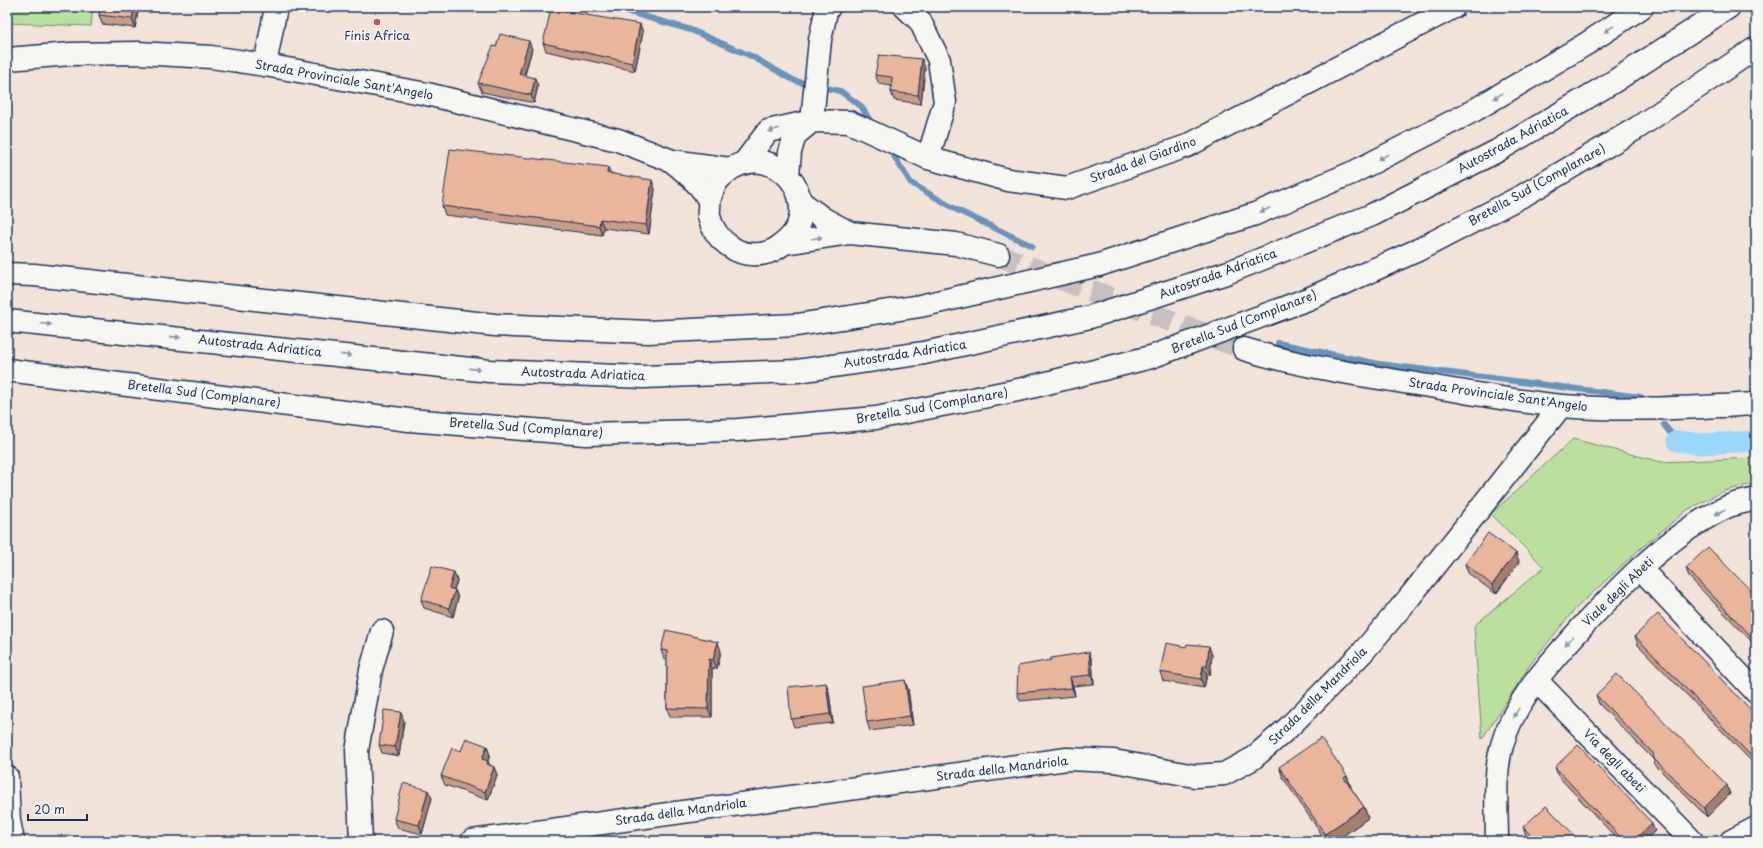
<svg xmlns="http://www.w3.org/2000/svg" width="1763" height="848" font-family="'Playpen Sans',sans-serif">
	<style>
		.green { fill: #b9e19d; stroke: #6a887e }
		.lines { fill: none; stroke-linecap: round; stroke-linejoin: round }
		.stream { stroke: #6794bc; stroke-width: 6 }
		.canal { stroke: #9ad7fb; stroke-width: 21 }
		.major-tunnel { stroke: #c7bfc0; stroke-width: 22; stroke-dasharray: 22 11; stroke-linecap: butt }
		.minor-casing { stroke: #1b2f5e; stroke-width: 25 }
		.major-casing { stroke: #1b2f5e; stroke-width: 25 }
		.highway-casing { stroke: #1b2f5e; stroke-width: 25 }
		.minor { stroke: #f6f6f2; stroke-width: 22 }
		.major { stroke: #f6f6f2; stroke-width: 22 }
		.highway { stroke: #f6f6f2; stroke-width: 22 }
		.wall { fill: #c89d85; stroke: #1b2f5e }
		.shaded-wall { fill: #a37f6c; stroke: #1b2f5e }
		.building { fill: #e9b69b; stroke: #1b2f5e }
		.oneway { fill: #8892a8 }
		.poi-dot { fill: #d1495b; stroke: #f6f6f2; stroke-width: 1.5 }
		.labels { text-anchor: middle; stroke-width: 3; stroke-linejoin: round; paint-order: stroke }
		.poi-label { font-size: 12px; fill: #1b2f5e; stroke: #f6f6f2 }
		.street-label { font-size: 12px; fill: #1b2f5e; stroke: #f6f6f2 }
	</style>
	<rect width="100%" height="100%" fill="#f2e3d8"/>
	<filter id="ink" filterUnits="userSpaceOnUse"><feTurbulence type="fractalNoise" baseFrequency=".025" numOctaves="2"/><feDisplacementMap in="SourceGraphic" scale="8" xChannelSelector="R" yChannelSelector="G"/><feConvolveMatrix kernelMatrix="1 2 1 2 8 2 1 2 1" color-interpolation-filters="sRGB"/></filter>
	<g filter="url(#ink)">
		<path class="green" d="M 7,7 L 93,7 L 91,26 L 7,23 Z
			M 1573,439 L 1661,462 L 1756,458 L 1756,483 L 1724,491 L 1687,510 L 1640,549 L 1575,609 L 1532,662 L 1482,739 L 1474,626 L 1544,567 L 1491,514 Z"/>
		<g class="lines">
			<path class="stream" d="M 612,7 L 691,30 L 751,56 L 795,81 L 840,91 L 861,106 L 873,125
				M 888,147 L 911,183 L 957,210 L 1032,246
				M 1278,343 L 1379,364 L 1641,397
				M 1664,425 L 1677,441"/>
			<path class="canal" d="M 1677,441 L 1701,444 L 1756,441"/>
			<path class="major-tunnel" d="M 998,255 L 1244,349"/>
			<defs>
				<path id="minor" d="M 905,7 L 920,21 L 939,60 L 945,102 L 928,158
					M 265,65 L 276,7
					M 812,121 L 820,40 L 826,12 L 829,7
					M 744,163 L 768,131 L 812,121 L 849,122 L 928,158 L 1008,180 L 1067,188 L 1187,146 L 1454,7
					M 788,175 L 790,152 L 795,135 L 812,121
					M 1640,568 L 1756,692
					M 1536,680 L 1692,841
					M 7,777 L 9,821 L 13,841
					M 361,841 L 357,751 L 371,670 L 382,631
					M 472,841 L 1067,759 L 1114,761 L 1195,776 L 1224,774 L 1252,759 L 1288,728 L 1362,653 L 1409,598 L 1561,406
					M 1497,841 C 1497,809 1493,773 1503,742 C 1516,698 1553,659 1583,626 C 1616,591 1650,555 1690,528 C 1701,521 1724,507 1735,504 C 1742,502 1749,501 1756,499
					M 1731,841 L 1756,828"/>
				<path id="major" d="M 7,59 L 71,54 L 138,53 L 211,57 L 265,65 L 427,94 L 618,140 L 672,161 L 730,169
					M 672,161 C 683,170 704,187 709,201 C 710,205 708,211 709,216 C 712,229 720,240 731,247 C 743,256 764,257 777,248 C 790,240 800,228 801,212 C 802,168 753,144 721,177 C 714,183 712,192 709,201
					M 801,202 L 824,219 L 850,233
					M 785,243 L 850,233 L 956,244 L 998,255
					M 1244,349 C 1302,367 1362,375 1422,385 C 1468,392 1516,402 1562,406 C 1627,411 1691,408 1756,404
					M 7,370 L 409,420 L 586,434 L 738,430 L 876,418 L 1023,389 L 1151,357 L 1308,299 L 1418,250 L 1524,195 L 1637,128 L 1756,48"/>
				<path id="highway" d="M 7,274 L 34,275 L 495,325 L 648,332 L 797,325 L 920,306 L 1099,265 L 1255,214 L 1354,172 L 1473,111 L 1586,44 L 1642,7
					M 7,321 L 490,371 L 644,377 L 797,371 L 924,353 L 1090,317 L 1229,272 L 1372,215 L 1497,151 L 1613,82 L 1729,7"/>
			</defs>
			<use href="#minor" class="minor-casing"/>
			<use href="#major" class="major-casing"/>
			<use href="#highway" class="highway-casing"/>
			<use href="#minor" class="minor"/>
			<use href="#major" class="major"/>
			<use href="#highway" class="highway"/>
		</g>
		<path class="wall" d="M 139,7 L 135,28 L 102,24 L 99,15 Z
			M 643,32 L 635,71 L 546,51 L 543,43 Z
			M 532,49 L 525,75 L 538,86 L 534,103 L 482,92 L 478,83 Z
			M 925,68 L 921,104 L 894,100 L 891,92 L 892,86 L 879,84 L 875,75 Z
			M 611,173 L 655,189 L 649,234 L 604,228 L 602,235 L 445,215 L 442,206 Z
			M 1516,553 L 1519,562 L 1496,594 L 1468,573 L 1465,564 Z
			M 1686,568 L 1756,596 L 1756,646 L 1689,577 Z
			M 454,572 L 457,581 L 454,589 L 455,590 L 458,598 L 453,617 L 424,608 L 421,600 Z
			M 1635,636 L 1756,715 L 1756,766 L 1638,645 Z
			M 661,650 L 721,651 L 717,669 L 712,668 L 712,717 L 670,717 L 667,708 L 667,659 L 664,659 Z
			M 1089,652 L 1092,661 L 1094,684 L 1073,686 L 1075,696 L 1020,701 L 1017,693 Z
			M 1212,655 L 1210,675 L 1207,675 L 1204,688 L 1163,681 L 1160,672 Z
			M 826,683 L 829,692 L 833,723 L 794,727 L 791,719 Z
			M 908,689 L 913,725 L 870,731 L 867,722 Z
			M 1596,695 L 1730,794 L 1707,817 L 1655,765 L 1653,759 L 1599,704 Z
			M 404,721 L 399,756 L 382,753 L 379,745 Z
			M 461,751 L 490,755 L 488,761 L 490,765 L 494,767 L 497,775 L 488,800 L 445,785 L 441,776 Z
			M 1279,767 L 1347,776 L 1351,787 L 1351,788 L 1364,807 L 1368,818 L 1336,841 L 1326,841 L 1283,778 Z
			M 1555,767 L 1655,831 L 1645,841 L 1619,841 L 1558,776 Z
			M 432,798 L 422,834 L 398,828 L 394,819 Z
			M 1523,827 L 1580,841 L 1531,841 L 1526,836 Z"/>
		<path class="shaded-wall" d="M 134,7 L 139,7 L 135,28 L 132,19 Z
			M 640,24 L 643,32 L 635,71 L 632,63 Z
			M 529,41 L 532,49 L 522,83 L 519,74 Z
			M 922,59 L 925,68 L 921,104 L 918,95 Z
			M 535,78 L 538,86 L 534,103 L 531,95 Z
			M 608,167 L 612,176 L 607,173 Z
			M 652,180 L 655,189 L 649,234 L 646,225 Z
			M 600,219 L 604,228 L 602,235 L 599,226 Z
			M 1516,553 L 1519,562 L 1496,594 L 1492,585 Z
			M 454,572 L 457,581 L 452,596 L 449,588 Z
			M 455,590 L 458,598 L 453,617 L 449,608 Z
			M 718,642 L 721,651 L 717,669 L 713,660 Z
			M 1209,646 L 1212,655 L 1210,675 L 1207,666 Z
			M 1089,652 L 1092,661 L 1094,684 L 1091,675 Z
			M 709,659 L 712,668 L 712,717 L 708,709 Z
			M 1203,666 L 1207,675 L 1204,688 L 1201,679 Z
			M 1070,677 L 1073,686 L 1075,696 L 1072,688 Z
			M 905,680 L 908,689 L 913,725 L 910,716 Z
			M 826,683 L 829,692 L 833,723 L 830,714 Z
			M 401,712 L 404,721 L 399,756 L 395,747 Z
			M 487,746 L 490,755 L 485,768 L 482,759 Z
			M 494,767 L 497,775 L 488,800 L 485,792 Z
			M 1347,776 L 1351,787 L 1348,790 L 1344,778 Z
			M 1727,785 L 1730,794 L 1707,817 L 1704,808 Z
			M 428,790 L 432,798 L 422,834 L 419,825 Z
			M 1364,807 L 1368,818 L 1336,841 L 1327,841 L 1325,834 Z
			M 1652,823 L 1655,831 L 1645,841 L 1633,841 Z"/>
		<path class="building" d="M 100,7 L 134,7 L 132,19 L 99,15 Z
			M 551,9 L 640,24 L 632,63 L 543,43 Z
			M 500,34 L 529,41 L 519,74 L 535,78 L 531,95 L 478,83 L 493,46 L 496,47 Z
			M 879,55 L 922,59 L 918,95 L 891,92 L 892,77 L 875,75 Z
			M 450,149 L 608,167 L 607,173 L 652,180 L 646,225 L 600,219 L 599,226 L 442,206 Z
			M 1488,533 L 1516,553 L 1492,585 L 1465,564 Z
			M 1708,547 L 1756,596 L 1756,641 L 1686,568 Z
			M 432,566 L 454,572 L 449,588 L 455,590 L 449,608 L 421,600 Z
			M 1658,614 L 1756,715 L 1756,761 L 1635,636 Z
			M 666,630 L 718,642 L 713,660 L 709,659 L 708,709 L 667,708 L 667,651 L 661,650 Z
			M 1166,643 L 1186,647 L 1187,644 L 1209,646 L 1207,666 L 1203,666 L 1201,679 L 1160,672 Z
			M 1089,652 L 1091,675 L 1070,677 L 1072,688 L 1017,693 L 1018,666 L 1051,660 L 1051,658 Z
			M 1617,674 L 1727,785 L 1704,808 L 1652,757 L 1654,754 L 1596,695 Z
			M 905,680 L 910,716 L 867,722 L 862,686 Z
			M 826,683 L 830,714 L 791,719 L 788,687 Z
			M 384,710 L 401,712 L 395,747 L 379,745 Z
			M 466,738 L 487,746 L 482,759 L 488,761 L 487,764 L 494,767 L 485,792 L 441,776 L 452,748 L 461,751 Z
			M 1321,738 L 1347,776 L 1344,778 L 1364,807 L 1325,834 L 1279,767 Z
			M 1578,745 L 1652,823 L 1633,841 L 1624,841 L 1555,767 Z
			M 403,783 L 428,790 L 419,825 L 394,819 Z
			M 1546,806 L 1580,841 L 1536,841 L 1523,827 Z"/>
		<defs><path id="oneway-solid" d="M-6-.8H1V-3.2L6.5 0L1 3.2V.8H-6Z"/></defs>
		<g class="oneway">
			<use href="#oneway-solid" transform="translate(1609 29) rotate(146)"/>
			<use href="#oneway-solid" transform="translate(1498 96) rotate(149)"/>
			<use href="#oneway-solid" transform="translate(774 130) rotate(163)"/>
			<use href="#oneway-solid" transform="translate(1383 157) rotate(153)"/>
			<use href="#oneway-solid" transform="translate(1265 210) rotate(157)"/>
			<use href="#oneway-solid" transform="translate(817 238) rotate(-9)"/>
			<use href="#oneway-solid" transform="translate(46 324) rotate(6)"/>
			<use href="#oneway-solid" transform="translate(175 337) rotate(6)"/>
			<use href="#oneway-solid" transform="translate(346 355) rotate(6)"/>
			<use href="#oneway-solid" transform="translate(475 369) rotate(6)"/>
			<use href="#oneway-solid" transform="translate(1720 512) rotate(151)"/>
			<use href="#oneway-solid" transform="translate(1569 641) rotate(133)"/>
			<use href="#oneway-solid" transform="translate(1516 713) rotate(121)"/>
		</g>
	</g>
	<circle class="poi-dot" cx="377" cy="22" r="4"/>
	<g class="labels">
		<g class="poi-label">
			<text x="377" y="40">Finis Africa</text>
		</g>
		<g class="street-label">
			<text transform="translate(344 80) rotate(10)" y="4">Strada Provinciale Sant'Angelo</text>
			<text transform="translate(1513 140) rotate(-29)" y="4">Autostrada Adriatica</text>
			<text transform="translate(1143 160) rotate(-20)" y="4">Strada del Giardino</text>
			<text transform="translate(1537 185) rotate(-29)" y="4">Bretella Sud (Complanare)</text>
			<text transform="translate(1218 274) rotate(-20)" y="4">Autostrada Adriatica</text>
			<text transform="translate(1244 322) rotate(-21)" y="4">Bretella Sud (Complanare)</text>
			<text transform="translate(260 346) rotate(6)" y="4">Autostrada Adriatica</text>
			<text transform="translate(905 354) rotate(-9)" y="4">Autostrada Adriatica</text>
			<text transform="translate(583 374) rotate(2)" y="4">Autostrada Adriatica</text>
			<text transform="translate(204 394) rotate(7)" y="4">Bretella Sud (Complanare)</text>
			<text transform="translate(1498 395) rotate(8)" y="4">Strada Provinciale Sant'Angelo</text>
			<text transform="translate(932 406) rotate(-10)" y="4">Bretella Sud (Complanare)</text>
			<text transform="translate(526 428) rotate(4)" y="4">Bretella Sud (Complanare)</text>
			<text transform="translate(1618 592) rotate(-44)" y="4">Viale degli Abeti</text>
			<text transform="translate(1318 696) rotate(-45)" y="4">Strada della Mandriola</text>
			<text transform="translate(1614 761) rotate(46)" y="4">Via degli abeti</text>
			<text transform="translate(1002 769) rotate(-7)" y="4">Strada della Mandriola</text>
			<text transform="translate(681 812) rotate(-8)" y="4">Strada della Mandriola</text>
		</g>
	</g>
	<rect width="1763" height="848" fill="none" stroke="#f6f6f2" stroke-width="24"/>
	<rect x="12" y="12" width="1739" height="824" fill="none" stroke="#1b2f5e" stroke-width="1.5" filter="url(#ink)"/>
	<path d="M28 814v6h59v-6" fill="none" stroke="#1b2f5e" stroke-width="2"/>
	<text x="34" y="814" font-size="12" fill="#1b2f5e" stroke="#f6f6f2" stroke-width="3" paint-order="stroke">20 m</text>
</svg>
